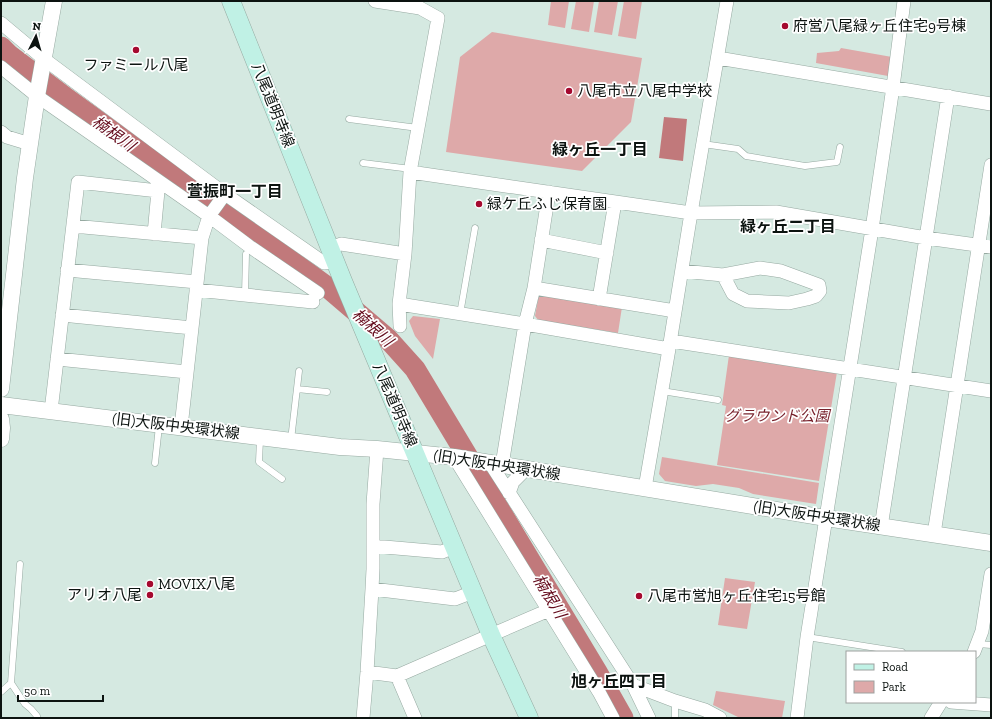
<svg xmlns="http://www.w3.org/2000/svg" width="992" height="719" font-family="'Zilla Slab','Noto Sans JP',serif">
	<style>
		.green { fill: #dea9a9 }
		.water { fill: #c1797b }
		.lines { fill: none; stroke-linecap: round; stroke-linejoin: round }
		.river { stroke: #c1797b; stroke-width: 21 }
		.service-casing { stroke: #96a9a1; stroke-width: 7 }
		.minor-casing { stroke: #96a9a1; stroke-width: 14 }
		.tertiary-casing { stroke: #96a9a1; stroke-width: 17 }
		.secondary-casing { stroke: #96a9a1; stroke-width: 19 }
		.service { stroke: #fff; stroke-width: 6 }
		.minor { stroke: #fff; stroke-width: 13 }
		.tertiary { stroke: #fff; stroke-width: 16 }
		.secondary { stroke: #c0f1e5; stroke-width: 18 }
		.poi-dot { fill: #a5092f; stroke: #fff; stroke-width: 1.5 }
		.labels { text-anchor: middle; stroke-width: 3.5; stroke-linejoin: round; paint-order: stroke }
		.poi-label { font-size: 15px; fill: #0c1310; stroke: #fff; text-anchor: start }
		.street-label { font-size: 15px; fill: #0c1310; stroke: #fff }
		.park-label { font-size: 15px; font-style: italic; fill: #761f2a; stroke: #fff }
		.water-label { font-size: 16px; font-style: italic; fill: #640a1b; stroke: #fff }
		.neighbourhood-label { font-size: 16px; font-weight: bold; fill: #0c1310; stroke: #fff }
	</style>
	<rect width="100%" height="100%" fill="#d5e9e1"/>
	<path class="green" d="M 551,1 L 569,1 L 565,28 L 548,25 Z
		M 576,1 L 594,1 L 589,32 L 571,29 Z
		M 599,1 L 618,1 L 612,35 L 594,32 Z
		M 624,1 L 642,1 L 636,39 L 618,36 Z
		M 492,32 L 642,58 L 631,122 L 582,171 L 446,152 L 460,57 Z
		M 841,48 L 892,57 L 888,76 L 816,63 L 817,53 L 839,51 Z
		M 539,294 L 622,307 L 618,333 L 538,320 L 535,316 Z
		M 413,316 L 440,319 L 433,359 L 415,336 L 409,321 Z
		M 729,355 L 837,372 L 819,481 L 717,465 L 726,406 L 722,405 Z
		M 662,457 L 819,483 L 816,504 L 753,494 L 739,488 L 713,484 L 696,486 L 665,481 L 659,474 Z
		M 725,578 L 755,582 L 747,629 L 718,625 Z
		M 716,691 L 785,701 L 782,718 L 740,718 L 713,705 Z"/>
	<path class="water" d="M 664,117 L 687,119 L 683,161 L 659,158 Z"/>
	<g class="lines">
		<path class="river" d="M 1,47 L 9,55 L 66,98 L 326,286 L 388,339 L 415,369 L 597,672 L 623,718"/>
		<defs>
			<path id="service" d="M 349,119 L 418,128
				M 703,144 L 738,149 L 746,156 L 805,166 L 837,162 L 840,147
				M 363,163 L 411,169
				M 245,295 L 246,254
				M 460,314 L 475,228
				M 297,389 L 327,392
				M 662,391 L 718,400
				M 260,439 L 259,462 L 282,479
				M 291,440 L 299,371
				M 155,463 L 159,426
				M 20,564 L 11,683 L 25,704 L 31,709 L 37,716 L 37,718
				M 807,637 L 902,652
				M 978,644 L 991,645
				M 1,692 L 11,683
				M 675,701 L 675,718"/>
			<path id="minor" d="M 375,1 L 420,8 L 438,18 L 410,172 L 405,254 L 399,304 L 400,326
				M 1,23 L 44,59 L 225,194 L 324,263 L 335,262
				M 718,58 L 991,104
				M 1,67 L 37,96 L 209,216 L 249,246 L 318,293
				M 1,132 L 7,137 L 30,144
				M 410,172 L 691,213 L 776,212 L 926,238 L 991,247
				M 73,226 L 202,238 L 181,427
				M 202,238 L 209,216 L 225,194
				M 541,240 L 607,253
				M 330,248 L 341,244 L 405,254
				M 67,270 L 197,282
				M 682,271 L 723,275 L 760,268 L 781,271 L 819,285 L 820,291 L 816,296 L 807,299 L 789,303 L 747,301 L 733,294 L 723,275
				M 534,288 L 675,311
				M 196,290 L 313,302
				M 599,299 L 615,202
				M 399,304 L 525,324 L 669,349
				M 62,315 L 192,328
				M 671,341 L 991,391
				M 57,359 L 187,372
				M 51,411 L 78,182 L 158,191 L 154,234
				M 454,457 L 599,692 L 613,718
				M 490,463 L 633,685 L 649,718
				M 502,465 L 525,324 L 534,288 L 549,192
				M 645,488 L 669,349 L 691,213 L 727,1
				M 509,493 L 513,482 L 526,469
				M 881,527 L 948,96
				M 934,534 L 991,165
				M 373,546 L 442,552 L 454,547
				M 372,589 L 455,599 L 473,592
				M 974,652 L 982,631 L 991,574
				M 367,672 L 397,676 L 415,718
				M 397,676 L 491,635 L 549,610
				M 633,685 L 675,701 L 705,710 L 720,718
				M 951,702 L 991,705
				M 363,718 L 367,672 L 372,589 L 373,569 L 373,504 L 377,449
				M 797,718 L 807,637 L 872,229 L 893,87 L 904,1
				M 931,718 L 941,702"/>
			<path id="tertiary" d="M 1,389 L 25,178 L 37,96 L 54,1
				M 1,405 L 340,447 L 377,449 L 454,457 L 826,518 L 991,543
				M 1,419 L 2,428 L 1,439"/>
			<path id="secondary" d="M 231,1 L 343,281 L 491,635 L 529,718"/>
		</defs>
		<use href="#service" class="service-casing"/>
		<use href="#minor" class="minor-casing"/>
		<use href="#tertiary" class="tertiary-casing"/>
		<use href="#secondary" class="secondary-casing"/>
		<use href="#service" class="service"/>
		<use href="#minor" class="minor"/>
		<use href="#tertiary" class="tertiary"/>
		<use href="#secondary" class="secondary"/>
	</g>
	<g class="poi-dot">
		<circle cx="785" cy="26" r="4"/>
		<circle cx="136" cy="50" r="4"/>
		<circle cx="569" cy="91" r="4"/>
		<circle cx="479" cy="204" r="4"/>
		<circle cx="150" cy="584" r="4"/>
		<circle cx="150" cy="595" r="4"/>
		<circle cx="639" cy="596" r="4"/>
	</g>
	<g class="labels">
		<g class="poi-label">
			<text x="793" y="31">府営八尾緑ヶ丘住宅9号棟</text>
			<text x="136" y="70" text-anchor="middle">ファミール八尾</text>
			<text x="577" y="96">八尾市立八尾中学校</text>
			<text x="487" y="209">緑ケ丘ふじ保育園</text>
			<text x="158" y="589">MOVIX八尾</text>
			<text x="142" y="600" text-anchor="end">アリオ八尾</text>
			<text x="647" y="601">八尾市営旭ヶ丘住宅15号館</text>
		</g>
		<g class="street-label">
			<text transform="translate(273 105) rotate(68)" y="5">八尾道明寺線</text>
			<text transform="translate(395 405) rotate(67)" y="5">八尾道明寺線</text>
			<text transform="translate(176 426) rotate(7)" y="5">(旧)大阪中央環状線</text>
			<text transform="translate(497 465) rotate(9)" y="5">(旧)大阪中央環状線</text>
			<text transform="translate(817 516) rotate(9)" y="5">(旧)大阪中央環状線</text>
		</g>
		<g class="park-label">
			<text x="777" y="421">グラウンド公園</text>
		</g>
		<g class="water-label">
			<text transform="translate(114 133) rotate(36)" y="6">楠根川</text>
			<text transform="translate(373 327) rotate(42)" y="6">楠根川</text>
			<text transform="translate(550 596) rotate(59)" y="6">楠根川</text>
		</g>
		<g class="neighbourhood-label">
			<text x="600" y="155">緑ヶ丘一丁目</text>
			<text x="235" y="197">萱振町一丁目</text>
			<text x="788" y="232">緑ヶ丘二丁目</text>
			<text x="619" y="687">旭ヶ丘四丁目</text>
		</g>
	</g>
	<rect width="992" height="719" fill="none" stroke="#0c1310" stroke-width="4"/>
	<rect x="846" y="651" width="130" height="52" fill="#ffffff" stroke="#9ea19f"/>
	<rect x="854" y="664" width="20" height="6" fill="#c0f1e5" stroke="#9ea19f"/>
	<text x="882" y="671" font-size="12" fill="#0c1310">Road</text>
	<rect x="854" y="681" width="20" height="12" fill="#dea9a9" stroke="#9ea19f"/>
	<text x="882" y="691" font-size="12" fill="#0c1310">Park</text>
	<g transform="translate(36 36) rotate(5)" stroke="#ffffff" stroke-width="3" paint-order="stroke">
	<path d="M0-3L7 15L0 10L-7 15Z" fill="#0c1310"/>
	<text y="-6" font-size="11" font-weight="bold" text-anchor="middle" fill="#0c1310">N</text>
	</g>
	<path d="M18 695v6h85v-6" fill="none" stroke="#0c1310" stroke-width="2"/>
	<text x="24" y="695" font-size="12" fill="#0c1310" stroke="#ffffff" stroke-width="3" paint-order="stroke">50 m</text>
</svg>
